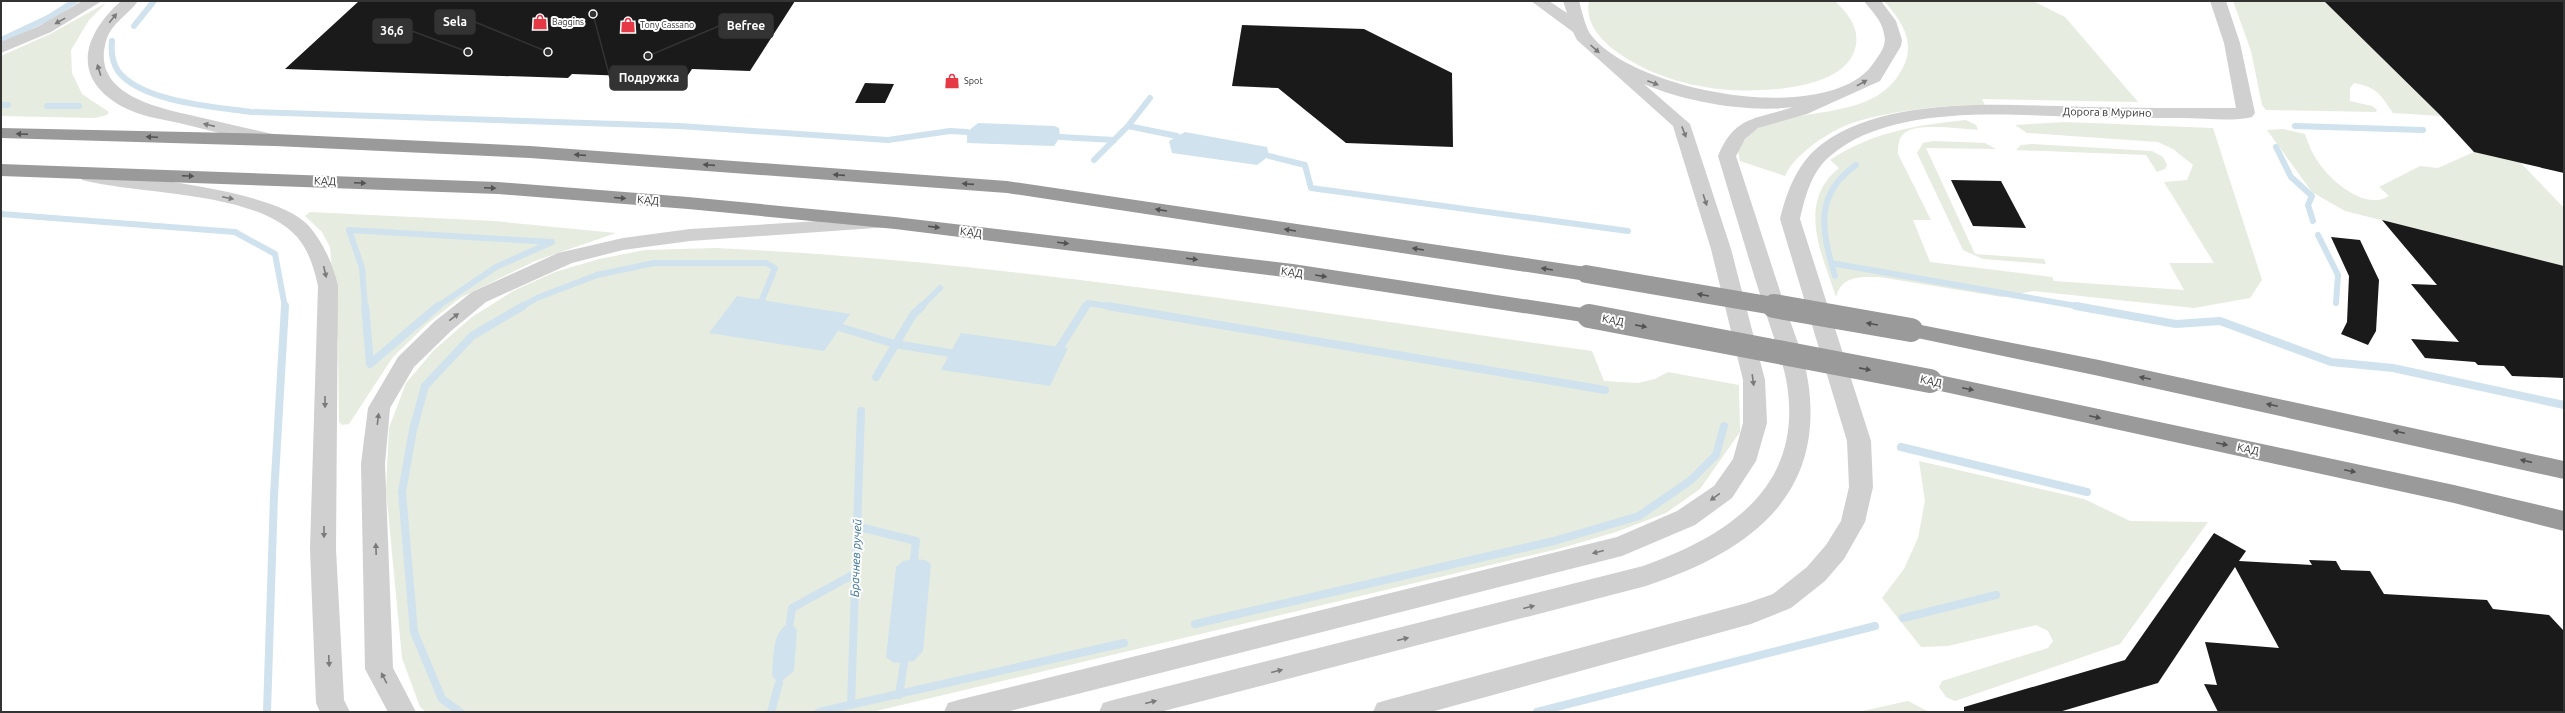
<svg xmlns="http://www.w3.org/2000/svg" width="2565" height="713" font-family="Ubuntu,sans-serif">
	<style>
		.green { fill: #e6ecdf }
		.water { fill: #cfe2ee }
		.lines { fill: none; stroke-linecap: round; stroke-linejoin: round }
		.stream-far1 { stroke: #cfe2ee; stroke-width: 6 }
		.stream { stroke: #cfe2ee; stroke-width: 8 }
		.building { fill: #1a1a1a }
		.minor { fill: #d0d0d0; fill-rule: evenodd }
		.highway { fill: #9a9a9a; fill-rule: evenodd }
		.highway-bridge-far1 { stroke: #9a9a9a; stroke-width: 18 }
		.highway-bridge { stroke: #9a9a9a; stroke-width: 24 }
		.oneway { fill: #7a7a7a }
		.oneway2 { fill: #525252 }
		.labels { text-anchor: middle; stroke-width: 4; stroke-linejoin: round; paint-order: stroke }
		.far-poi-label { font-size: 9px; fill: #333; stroke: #fff; text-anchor: start }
		.street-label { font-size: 11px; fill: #333; stroke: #fff }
		.water-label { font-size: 12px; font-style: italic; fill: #3f7597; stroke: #fff }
		.leader { fill: none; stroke: #333; stroke-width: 1.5 }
		.callout-dot { fill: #333; stroke: #fff; stroke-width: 1.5 }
		.callout { fill: #333; stroke: #333; stroke-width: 1.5 }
		.callout-label { font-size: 12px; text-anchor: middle; font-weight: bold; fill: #fff }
	</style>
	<rect width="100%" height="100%" fill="#fff"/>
	<path class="green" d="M 1589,1 L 1835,1 C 1847,13 1859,26 1856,45 C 1848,90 1764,92 1729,90 C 1689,87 1645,74 1613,49 C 1598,37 1585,21 1589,1 Z
		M 1884,1 L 2033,1 L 2065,17 L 2138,102 L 1982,99 L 1985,105 C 1947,104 1873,112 1840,128 C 1820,138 1794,156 1785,176 L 1740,161 L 1738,151 C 1744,139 1751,131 1763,126 C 1808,106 1881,121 1905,63 C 1915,39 1899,18 1884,1 Z
		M 2233,1 L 2324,1 L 2441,116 L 2393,113 C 2380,94 2377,87 2354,83 L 2350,88 L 2350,101 L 2372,106 L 2377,110 L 2376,112 L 2266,110 L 2262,105 L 2251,51 Z
		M 106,3 L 89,20 L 71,50 L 72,73 L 82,94 L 109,112 L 107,115 L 95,118 L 1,116 L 1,56 L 50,34 Z
		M 1966,120 L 1976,125 L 1978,130 C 1961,129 1919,123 1906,132 C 1898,136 1898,147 1898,154 L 1931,220 L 1913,220 L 1930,262 L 2052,277 L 2054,281 L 2184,290 L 2169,263 L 2214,263 L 2164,182 L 2187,180 L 2193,165 L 2173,149 L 2158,142 L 2027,133 L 2015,125 L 2065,122 L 2213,128 L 2262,280 L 2250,298 L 2194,308 L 2033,291 L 2002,297 L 1879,277 C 1860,277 1842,275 1836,297 C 1822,254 1796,203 1839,168 L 1830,160 C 1872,132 1917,125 1966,120 Z
		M 2283,129 L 2305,134 C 2308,142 2311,151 2315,157 C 2327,178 2364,212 2389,196 L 2379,187 L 2420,166 L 2438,168 L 2474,152 L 2516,158 L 2564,208 L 2564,266 L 2345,211 L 2312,192 L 2267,130 Z
		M 1933,141 L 1985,143 L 1996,149 L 1926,148 L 1975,254 L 2044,259 L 2046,264 L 1983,259 L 1963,250 L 1917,153 L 1923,143 Z
		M 2032,144 L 2152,151 L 2163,157 L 2167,165 L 2165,169 L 2157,172 L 2146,155 L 2016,150 L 2021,145 Z
		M 310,212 L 494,221 L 616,233 L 535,261 L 460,298 L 427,324 L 393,357 L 349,424 L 342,425 L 339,422 L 338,343 L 330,247 L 322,232 L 305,216 Z
		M 715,248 C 1009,261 1301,311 1592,351 L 1604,381 L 1638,383 L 1655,379 L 1668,372 L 1739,385 L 1740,432 L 1700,489 L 1666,513 L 1616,532 L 1558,549 L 872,712 L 426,712 L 420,707 L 402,658 L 386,490 L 389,428 L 406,383 L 434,350 L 472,317 L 513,291 L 555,272 L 599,259 L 645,250 Z
		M 1919,461 L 2084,499 L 2130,521 L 2208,522 L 2120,644 L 1955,701 L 1946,697 L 1939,687 L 1942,681 L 2048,648 L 2053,641 L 2048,631 L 2036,625 L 1948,646 L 1921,647 L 1882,598 L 1904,569 L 1918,538 L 1925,501 Z
		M 1908,701 L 1929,712 L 1858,712 Z"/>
	<path class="water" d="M 978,123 L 1054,126 L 1059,128 L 1060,137 L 1054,146 L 967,143 L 967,132 Z
		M 1185,132 L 1267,147 L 1269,156 L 1257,165 L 1172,153 L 1169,141 Z
		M 737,296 L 850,314 L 824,351 L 709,333 Z
		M 961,333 L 1060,347 L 1068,348 L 1050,386 L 941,370 Z
		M 914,559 L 925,560 L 931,564 L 923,651 L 914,661 L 894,663 L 886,657 L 896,567 L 903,561 Z
		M 790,622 L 797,630 L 794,671 L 779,683 L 772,676 C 774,656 771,633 790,622 Z"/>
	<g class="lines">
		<path class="stream-far1" d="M 134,26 L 154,1
			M 1,40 L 48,18 L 75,1
			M 112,41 C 111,51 112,62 118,71 C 141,102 215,107 251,112 L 679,126 L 888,140 L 950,131 L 967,132
			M 1,105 L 8,105
			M 47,106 L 79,106
			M 1128,126 L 1177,136
			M 2295,126 L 2423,130
			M 1060,137 L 1114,140
			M 2276,147 L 2291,177 L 2312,196 L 2308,205 L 2313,221
			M 1269,156 L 1305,165 L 1311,188 L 1628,231
			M 1094,160 L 1128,126 L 1150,98
			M 1,214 L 235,232 L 275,254 L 285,307
			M 2318,235 L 2338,275 L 2336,303
			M 1831,263 L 2082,307
			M 1835,276 C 1822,232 1813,195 1856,165
			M 365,307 L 362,268 L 349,230 L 552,242 L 496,267 L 437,307
			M 521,307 L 537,298 L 597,275 L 654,263 L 766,263 L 775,268 L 762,300
			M 921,307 L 940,288
			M 1085,307 L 1088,303 L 1114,307"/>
		<path class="stream" d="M 365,306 L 370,364 L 438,306
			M 1108,306 L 1605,390
			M 2076,306 L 2176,324 L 2220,321 L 2331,362 L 2393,368 L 2564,405
			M 839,327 L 895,344 L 950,353
			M 1060,347 L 1086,306
			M 876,377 L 913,315 L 922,306
			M 1901,447 L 2087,492
			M 859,527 L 916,541 L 914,559
			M 1903,618 L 1996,595
			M 790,622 L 792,608 L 856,573
			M 1195,624 L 1554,541 L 1639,516 L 1691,480 L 1716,455 L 1724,426
			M 899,695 L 904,663
			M 851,705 L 861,411
			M 267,712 L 274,495 L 285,306
			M 460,712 L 442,699 L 414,632 L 402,492 L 413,430 L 425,386 L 472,336 L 523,306
			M 771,712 L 779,683
			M 819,712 L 1124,643
			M 1537,712 L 1875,626"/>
	</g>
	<path class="building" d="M 359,1 L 795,1 L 750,71 L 692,69 L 686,78 L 572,74 L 568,78 L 285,69 Z
		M 2324,1 L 2564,1 L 2564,173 L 2474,152 L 2439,114 Z
		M 1242,25 L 1364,29 L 1452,73 L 1453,147 L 1346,143 L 1278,88 L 1232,86 Z
		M 865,83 L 894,84 L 885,103 L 855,103 Z
		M 1951,180 L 2001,181 L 2026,228 L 1973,226 Z
		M 2382,220 L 2564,266 L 2564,378 L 2512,376 L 2504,366 L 2478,365 L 2475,362 L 2425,358 L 2411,339 L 2459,342 L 2411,284 L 2437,285 Z
		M 2331,237 L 2360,240 L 2379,280 L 2376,331 L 2368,345 L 2341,334 L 2347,322 L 2349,276 Z
		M 2214,533 L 2246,551 L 2239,561 L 2312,565 L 2309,560 L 2336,561 L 2341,570 L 2370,571 L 2384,594 L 2487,600 L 2493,609 L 2549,615 L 2564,631 L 2564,712 L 2218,712 L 2204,684 L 2217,685 L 2205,642 L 2279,648 L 2235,567 L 2158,683 L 2059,712 L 1964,712 L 1964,707 L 2125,660 Z"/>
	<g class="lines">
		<path class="minor" d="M 82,1 L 102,1 L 51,32 L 1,53 L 1,42 L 39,26 Z
			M 121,1 L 138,1 C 129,14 113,22 107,38 C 87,97 164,109 203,118 C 229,124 255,130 280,136 L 283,140 L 280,144 L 274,146 C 242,138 211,131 179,123 C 160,119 140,116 123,107 C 70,78 83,35 121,1 Z
			M 1531,1 L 1549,1 L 1567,13 L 1563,1 L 1579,1 C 1582,11 1585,27 1591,35 C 1634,92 1833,129 1875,61 C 1881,52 1887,45 1884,34 C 1882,20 1872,12 1864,1 L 1881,1 L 1896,21 L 1902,40 L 1901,46 L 1880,81 L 1807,114 L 1758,128 L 1745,139 L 1736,156 C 1752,204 1767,252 1783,300 C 1791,326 1804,354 1808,381 C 1826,499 1745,553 1646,586 L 1160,712 L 1099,712 L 1103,703 L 1113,700 L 1643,566 C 1730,535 1806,485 1786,379 C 1781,355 1771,331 1764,307 C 1748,257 1733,206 1718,156 C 1735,115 1756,120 1793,107 C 1748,113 1685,102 1644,84 L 1690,124 L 1731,249 L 1765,380 L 1767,423 L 1756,461 L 1732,498 L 1695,525 L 1622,556 L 1006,712 L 944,712 L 948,703 L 958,700 L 1617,537 L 1677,511 L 1714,486 L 1733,459 L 1743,423 L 1743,380 L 1711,249 L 1673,126 L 1577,40 L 1573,32 Z
			M 2210,1 L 2226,1 L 2240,43 L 2255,113 L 2252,117 C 2231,122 2205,118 2183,118 C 2150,118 2116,118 2083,117 C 2008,115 1890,103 1829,157 C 1811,173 1805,197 1800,219 L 1871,441 L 1873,487 L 1865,522 L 1844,559 L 1825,581 L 1791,608 L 1751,624 L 1431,712 L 1373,712 L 1377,703 L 1387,700 L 1747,603 L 1773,594 L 1807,567 L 1826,545 L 1841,521 L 1849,487 L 1847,441 L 1780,219 C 1787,190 1798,162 1822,144 C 1888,95 2007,105 2085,107 C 2135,108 2186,108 2236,108 L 2224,43 Z
			M 89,170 C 138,178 276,190 308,225 C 323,242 333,264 338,286 L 336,549 L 344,700 L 350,712 L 320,712 L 316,703 L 310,549 L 318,286 C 314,267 307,245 292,232 C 247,191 141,195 82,180 L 80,176 L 82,172 Z
			M 882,217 L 889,219 L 892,223 L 889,227 L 690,241 L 623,250 L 572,263 L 486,302 L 451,331 L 414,367 L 390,408 L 385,464 L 393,668 L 416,712 L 388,712 L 365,669 L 361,464 L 368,408 L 398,357 L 435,321 L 472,292 L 558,253 L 623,238 L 690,229 Z"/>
		<path class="highway" d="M 1,128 L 275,134 L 530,146 L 1007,181 L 1586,267 L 1593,269 L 1596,274 L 1593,279 L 1586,281 L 1007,193 L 530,158 L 275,146 L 1,138 Z
			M 1,164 L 498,182 L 688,197 L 895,217 L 1293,264 L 1589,309 L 1597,311 L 1600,316 L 1597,321 L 1589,323 L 1293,278 L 895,229 L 688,209 L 498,194 L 1,176 Z
			M 1911,323 L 2099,360 L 2564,461 L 2564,479 L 2099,376 L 1903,335 L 1900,330 L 1903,325 Z
			M 1930,373 L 2454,485 L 2564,511 L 2564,531 L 2454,503 L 1922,387 L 1919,381 L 1922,375 Z"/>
		<path class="highway-bridge-far1" d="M 1586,274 L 1779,307"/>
		<path class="highway-bridge" d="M 1774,306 L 1911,330
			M 1589,316 L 1930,381"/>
	</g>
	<defs><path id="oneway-solid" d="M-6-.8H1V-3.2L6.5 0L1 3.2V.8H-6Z"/></defs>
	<g class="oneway">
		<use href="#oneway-solid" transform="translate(113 18) rotate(-51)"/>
		<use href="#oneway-solid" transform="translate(60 21) rotate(151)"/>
		<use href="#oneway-solid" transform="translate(1595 49) rotate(42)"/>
		<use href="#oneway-solid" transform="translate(99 70) rotate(-107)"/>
		<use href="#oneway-solid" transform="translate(1653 83) rotate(21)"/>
		<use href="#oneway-solid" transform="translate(1862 83) rotate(-29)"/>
		<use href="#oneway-solid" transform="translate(209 125) rotate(-167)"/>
		<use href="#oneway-solid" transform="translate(1684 132) rotate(69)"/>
		<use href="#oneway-solid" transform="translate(228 198) rotate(12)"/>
		<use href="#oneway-solid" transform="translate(1705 200) rotate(72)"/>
		<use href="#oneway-solid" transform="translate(325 272) rotate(77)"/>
		<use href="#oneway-solid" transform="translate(454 317) rotate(-38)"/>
		<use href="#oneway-solid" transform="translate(1753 380) rotate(82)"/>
		<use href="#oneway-solid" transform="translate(325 402) rotate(90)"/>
		<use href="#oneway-solid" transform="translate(378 419) rotate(-83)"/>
		<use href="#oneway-solid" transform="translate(1715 497) rotate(144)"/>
		<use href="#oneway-solid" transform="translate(324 532) rotate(90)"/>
		<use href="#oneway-solid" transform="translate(376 549) rotate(-92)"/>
		<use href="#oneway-solid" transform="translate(1598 552) rotate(166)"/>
		<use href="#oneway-solid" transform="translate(1529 607) rotate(-14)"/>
		<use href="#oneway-solid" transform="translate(1403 639) rotate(-14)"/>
		<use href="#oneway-solid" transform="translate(329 661) rotate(87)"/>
		<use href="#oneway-solid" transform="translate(1277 671) rotate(-14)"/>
		<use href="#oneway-solid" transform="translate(384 678) rotate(-118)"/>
		<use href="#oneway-solid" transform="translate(1151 702) rotate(-14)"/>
	</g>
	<g class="oneway2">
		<use href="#oneway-solid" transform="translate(22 134) rotate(-178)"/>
		<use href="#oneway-solid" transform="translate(152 137) rotate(-178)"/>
		<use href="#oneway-solid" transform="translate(580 155) rotate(-176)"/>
		<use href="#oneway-solid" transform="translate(709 165) rotate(-176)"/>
		<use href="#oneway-solid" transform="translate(839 175) rotate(-176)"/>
		<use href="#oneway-solid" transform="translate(188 176) rotate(2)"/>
		<use href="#oneway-solid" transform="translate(360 183) rotate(2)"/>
		<use href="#oneway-solid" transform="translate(968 184) rotate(-176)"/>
		<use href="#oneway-solid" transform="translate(490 188) rotate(2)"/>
		<use href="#oneway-solid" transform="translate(620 198) rotate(5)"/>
		<use href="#oneway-solid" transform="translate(1161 210) rotate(-171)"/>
		<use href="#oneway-solid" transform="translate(934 227) rotate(7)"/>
		<use href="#oneway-solid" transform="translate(1290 230) rotate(-171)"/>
		<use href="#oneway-solid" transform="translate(1063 243) rotate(7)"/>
		<use href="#oneway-solid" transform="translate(1418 249) rotate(-171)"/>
		<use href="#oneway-solid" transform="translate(1192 259) rotate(7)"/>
		<use href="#oneway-solid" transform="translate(1547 269) rotate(-171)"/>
		<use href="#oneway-solid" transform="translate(1321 276) rotate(9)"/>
		<use href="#oneway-solid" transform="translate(1703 295) rotate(-170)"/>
		<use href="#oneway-solid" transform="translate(1872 324) rotate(-170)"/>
		<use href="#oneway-solid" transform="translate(1641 326) rotate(11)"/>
		<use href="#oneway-solid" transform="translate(1865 369) rotate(11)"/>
		<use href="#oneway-solid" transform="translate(2145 378) rotate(-168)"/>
		<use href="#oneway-solid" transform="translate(1968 389) rotate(12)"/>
		<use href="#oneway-solid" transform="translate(2272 405) rotate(-168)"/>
		<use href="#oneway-solid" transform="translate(2095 417) rotate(12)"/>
		<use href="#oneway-solid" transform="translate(2399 432) rotate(-168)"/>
		<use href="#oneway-solid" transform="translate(2222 444) rotate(12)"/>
		<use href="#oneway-solid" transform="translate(2526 461) rotate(-167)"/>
		<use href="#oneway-solid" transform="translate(2350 471) rotate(12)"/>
	</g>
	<defs>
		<symbol id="shop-bare" viewBox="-9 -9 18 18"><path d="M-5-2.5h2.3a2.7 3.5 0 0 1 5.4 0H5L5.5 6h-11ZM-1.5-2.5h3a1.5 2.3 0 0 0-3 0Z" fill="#e63946" stroke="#fff" stroke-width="2.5" paint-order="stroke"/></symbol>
	</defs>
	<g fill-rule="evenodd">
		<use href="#shop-bare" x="529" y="11" width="22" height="22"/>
		<use href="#shop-bare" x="617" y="14" width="22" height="22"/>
		<use href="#shop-bare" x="941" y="70" width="22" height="22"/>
	</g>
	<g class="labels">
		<g class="far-poi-label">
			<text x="552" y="25">Baggins</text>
			<text x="640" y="28">Tony Cassano</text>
			<text x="964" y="84">Spot</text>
		</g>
		<g class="street-label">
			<text transform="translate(2107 112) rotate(1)" y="4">Дорога в Мурино</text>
			<text transform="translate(325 181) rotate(2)" y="4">КАД</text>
			<text transform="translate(648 200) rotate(5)" y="4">КАД</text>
			<text transform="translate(971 232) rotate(7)" y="4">КАД</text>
			<text transform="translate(1292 272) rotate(8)" y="4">КАД</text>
			<text transform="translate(1613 320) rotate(11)" y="4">КАД</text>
			<text transform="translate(1931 381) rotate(12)" y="4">КАД</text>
			<text transform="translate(2248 449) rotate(12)" y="4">КАД</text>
		</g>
		<g class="water-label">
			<text transform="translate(856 558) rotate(-88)" y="4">Брачнев ручей</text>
		</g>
	</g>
	<path class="leader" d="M548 52L475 22M648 56L719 26M468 52L412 31M593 14L610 78"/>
	<g class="callout-dot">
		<circle cx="548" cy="52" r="4"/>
		<circle cx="648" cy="56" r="4"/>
		<circle cx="468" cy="52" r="4"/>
		<circle cx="593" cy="14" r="4"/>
	</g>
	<g class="callout">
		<rect x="435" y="10" width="40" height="24" rx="4"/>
		<rect x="719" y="14" width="54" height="24" rx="4"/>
		<rect x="373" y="19" width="39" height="24" rx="4"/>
		<rect x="610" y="66" width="77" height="24" rx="4"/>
	</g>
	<g class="callout-label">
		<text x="455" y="26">Sela</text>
		<text x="746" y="30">Befree</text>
		<text x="392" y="35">36,6</text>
		<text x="649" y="82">Подружка</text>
	</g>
	<rect width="2565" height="713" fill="none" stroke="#333333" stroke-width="4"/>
</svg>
